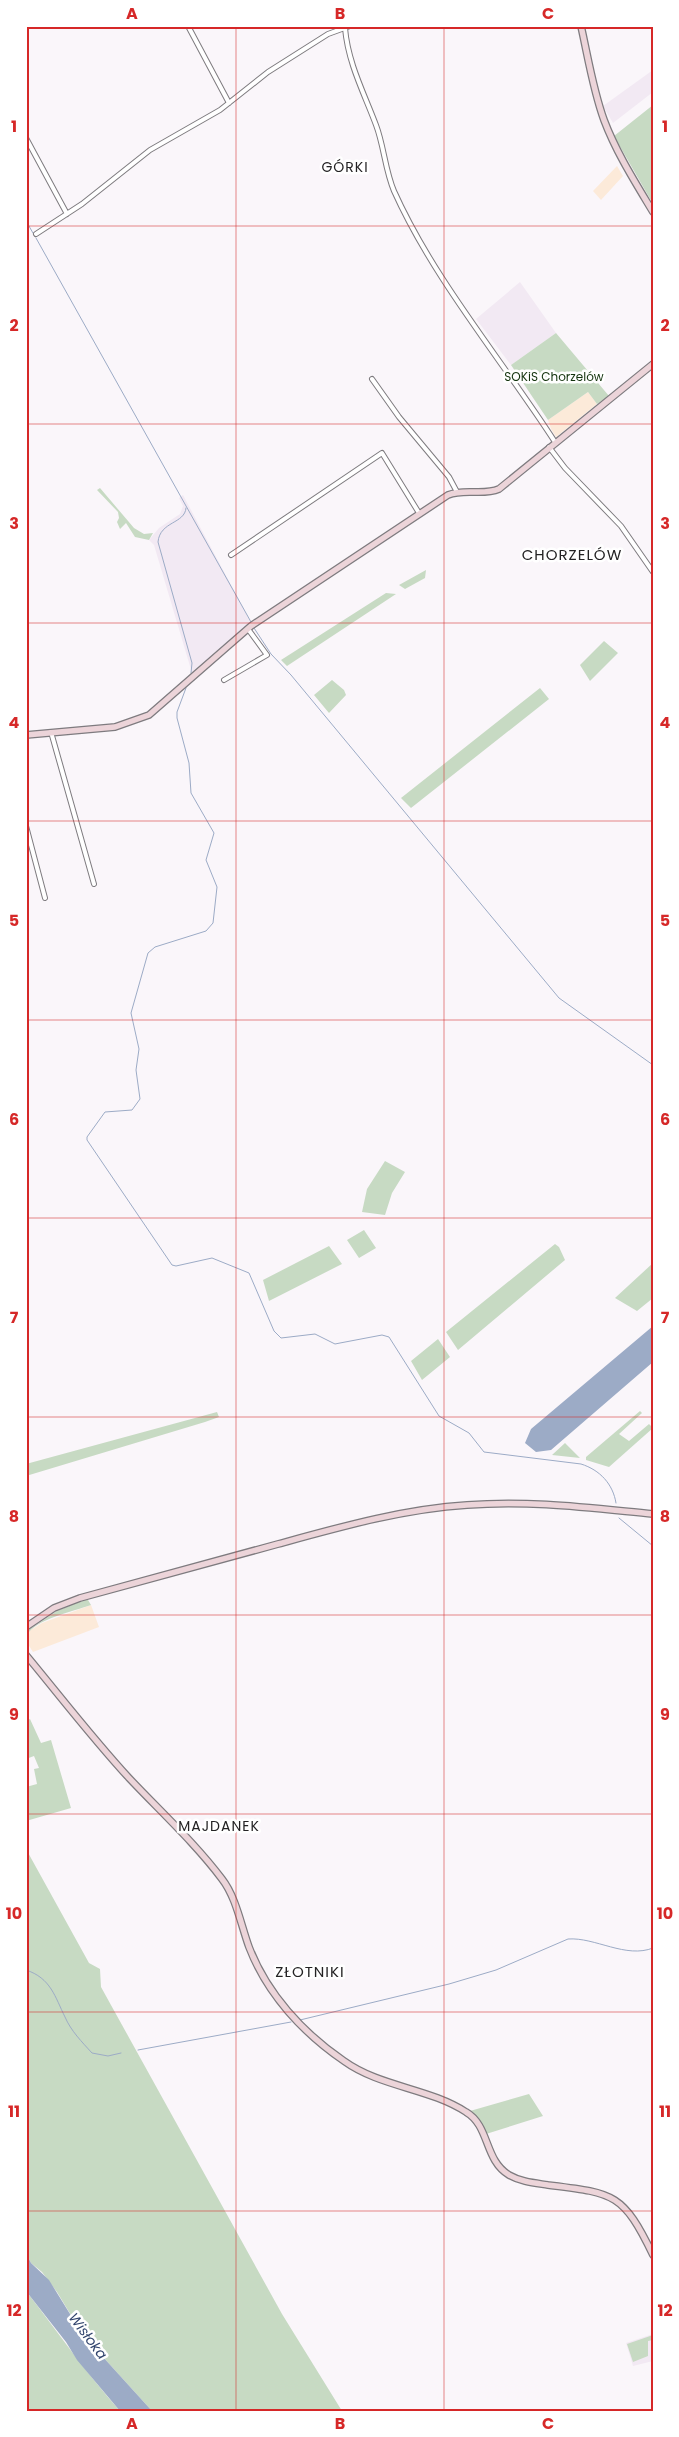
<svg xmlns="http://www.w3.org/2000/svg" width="679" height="2437" font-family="Poppins,sans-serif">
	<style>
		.commercial { fill: #fcead9 }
		.built { fill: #f2e9f3 }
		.green { fill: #c7dac3 }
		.water { fill: #9cabc6 }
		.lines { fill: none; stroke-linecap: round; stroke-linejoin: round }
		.stream { stroke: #9cabc6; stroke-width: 1 }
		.street-casing { stroke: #7e7b7f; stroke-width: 6 }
		.secondary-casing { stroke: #7e7b7f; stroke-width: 8 }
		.street { stroke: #fff; stroke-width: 4 }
		.secondary { stroke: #ecd4d9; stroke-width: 5.5 }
		.grid { fill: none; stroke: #d62828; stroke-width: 1; stroke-opacity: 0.55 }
		.labels { text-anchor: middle; stroke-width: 5; stroke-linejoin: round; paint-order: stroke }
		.park-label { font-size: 12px; fill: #14340e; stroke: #fff }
		.neighbourhood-label { font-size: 14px; letter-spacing: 1px; fill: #242324; stroke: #fff }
		.water-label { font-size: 14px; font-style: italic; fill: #31446d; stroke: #fff }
		.quarter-label { font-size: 15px; letter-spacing: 1px; fill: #242324; stroke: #fff }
		.neatline { fill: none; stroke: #d62828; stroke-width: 2 }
		.grid-label { font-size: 16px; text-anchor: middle; font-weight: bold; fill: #d62828 }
	</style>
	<rect width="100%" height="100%" fill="#faf6fa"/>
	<path class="commercial" d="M 617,166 L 623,176 L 601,200 L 593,191 Z
		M 588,392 L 597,404 L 556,437 L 551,429 L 548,420 Z
		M 91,1605 L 99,1627 L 33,1652 L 26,1641 L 29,1631 L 42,1623 Z"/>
	<path class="built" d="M 653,70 L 653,92 L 613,123 L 603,106 Z
		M 520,282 L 556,333 L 511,365 L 476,319 Z
		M 183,495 L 254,628 L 192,673 L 154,545 L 149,540 L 159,528 L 180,514 L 183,506 L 179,498 Z
		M 653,2334 L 653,2361 L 633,2366 L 626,2343 Z"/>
	<path class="green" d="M 653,105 L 653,204 L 614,136 Z
		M 556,333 L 609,396 L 597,404 L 588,392 L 548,420 L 511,365 Z
		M 100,488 L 134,528 L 144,534 L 153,533 L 149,540 L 135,537 L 126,523 L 120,529 L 117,522 L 119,518 L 118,512 L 97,490 Z
		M 426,570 L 425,578 L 405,589 L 399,585 Z
		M 386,593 L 396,594 L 287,666 L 281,660 Z
		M 604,641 L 618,653 L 590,681 L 580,665 Z
		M 332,680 L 344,690 L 346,695 L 329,713 L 314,695 Z
		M 540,688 L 549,699 L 411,808 L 401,798 Z
		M 385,1161 L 405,1172 L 392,1193 L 385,1215 L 362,1212 L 367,1189 Z
		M 364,1230 L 376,1248 L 359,1258 L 347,1240 Z
		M 555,1244 L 559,1247 L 565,1260 L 458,1350 L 446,1332 Z
		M 329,1246 L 342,1264 L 269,1301 L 263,1280 Z
		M 653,1263 L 653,1298 L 637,1311 L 615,1298 Z
		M 438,1339 L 450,1357 L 422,1380 L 411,1361 Z
		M 640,1411 L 642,1413 L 619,1434 L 629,1441 L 649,1424 L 653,1428 L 609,1467 L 586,1460 L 586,1457 Z
		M 217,1412 L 219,1417 L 205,1422 L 26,1476 L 26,1464 Z
		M 565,1443 L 580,1458 L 552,1455 Z
		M 84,1600 L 88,1600 L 91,1605 C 72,1612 37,1618 26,1636 L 27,1631 L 57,1611 Z
		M 30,1719 L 41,1743 L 51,1740 L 71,1808 L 26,1821 L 26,1787 L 37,1784 L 34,1769 L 39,1768 L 34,1756 L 26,1759 L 26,1721 Z
		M 26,1849 L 89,1963 L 100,1969 L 101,1987 L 282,2314 L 342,2411 L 152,2411 L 83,2335 L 57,2292 L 42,2272 L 31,2263 L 26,2253 Z
		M 529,2094 L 543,2116 L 486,2134 L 479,2120 L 470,2111 Z
		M 26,2291 C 57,2331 86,2373 120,2411 L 26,2411 Z
		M 653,2335 L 653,2340 L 648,2341 L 648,2356 L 633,2362 L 627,2344 Z"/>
	<path class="water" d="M 653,1326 L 653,1362 L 551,1450 L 536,1452 L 525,1443 L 531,1429 Z
		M 26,2253 L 31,2263 L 49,2280 L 83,2335 L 152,2411 L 120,2411 L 77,2360 L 66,2342 L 26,2291 Z"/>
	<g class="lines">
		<path class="stream" d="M 26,221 L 33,233
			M 36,238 L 251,622
			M 186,508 C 185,524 160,521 158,542 L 192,663 L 191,673
			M 254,628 L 271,654 L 291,675 L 559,998 L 653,1065
			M 186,688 L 177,712 L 177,718 L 189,763 L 191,793 L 214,833 L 206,860 L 217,887 L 213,923 L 206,931 L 155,947 L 148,953 L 131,1013 L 139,1049 L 136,1070 L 140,1099 L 132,1110 L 105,1112 L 87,1137 L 87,1140 L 172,1265 L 176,1266 L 212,1258 L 249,1273 L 274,1331 L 281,1338 L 315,1334 L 335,1344 L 340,1343 L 382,1335 L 389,1337 L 439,1416 L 469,1433 L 484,1452 L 581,1464 C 600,1470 613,1484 616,1503
			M 619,1518 L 653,1546
			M 26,1970 C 51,1978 55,1997 65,2017 C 71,2031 82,2042 92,2053 L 108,2056 L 121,2053
			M 300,2020 L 449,1984 L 496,1970 L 568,1939 C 595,1937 626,1959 653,1948
			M 138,2050 L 291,2022"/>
		<defs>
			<path id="street" d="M 188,26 L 229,103
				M 345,28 C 348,63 364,93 376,125 C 384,146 385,170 394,191 C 434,280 502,360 555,442
				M 26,138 L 67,214
				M 36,234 L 82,204 L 150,150 L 220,110 L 268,72 L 328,34 L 350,26
				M 372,379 L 399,417 L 449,477 L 457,492
				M 549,447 L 565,468 L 621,526 L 653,572
				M 231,555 L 382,453 L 419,513
				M 224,680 L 267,655 L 248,629
				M 51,732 L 94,884
				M 26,826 L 45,898"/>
			<path id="secondary" d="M 581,26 C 588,57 593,90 604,120 C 616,152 635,182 653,212
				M 26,735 L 115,727 L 149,715 L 251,626 L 448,495 C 465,488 483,496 499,489 L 653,364
				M 26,1627 L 54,1608 L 80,1598 C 146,1580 212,1562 278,1544 C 340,1527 403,1509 467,1505 C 530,1500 590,1508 653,1514
				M 26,1655 C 60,1696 93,1739 129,1778 C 160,1811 195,1843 222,1879 C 236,1897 241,1925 249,1947 C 267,1994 303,2033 344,2061 C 380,2087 429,2088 466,2112 C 490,2126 484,2160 509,2175 C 521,2182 535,2183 548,2185 C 614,2193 623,2193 653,2255"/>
		</defs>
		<use href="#street" class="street-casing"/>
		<use href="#secondary" class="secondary-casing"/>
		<use href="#street" class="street"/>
		<use href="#secondary" class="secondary"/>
	</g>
	<path class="grid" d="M 236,26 L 236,2411M 444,26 L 444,2411M 26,226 L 653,226M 26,424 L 653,424M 26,623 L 653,623M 26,821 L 653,821M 26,1020 L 653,1020M 26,1218 L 653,1218M 26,1417 L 653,1417M 26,1615 L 653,1615M 26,1814 L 653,1814M 26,2012 L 653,2012M 26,2211 L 653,2211"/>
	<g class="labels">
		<g class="park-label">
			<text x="554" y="381">SOKiS Chorzelów</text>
		</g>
		<g class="neighbourhood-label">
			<text x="345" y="172">GÓRKI</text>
			<text x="219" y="1831">MAJDANEK</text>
		</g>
		<g class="water-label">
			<text transform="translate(88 2336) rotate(53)" y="5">Wisłoka</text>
		</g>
		<g class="quarter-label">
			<text x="572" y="560">CHORZELÓW</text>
			<text x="310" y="1977">ZŁOTNIKI</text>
		</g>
	</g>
	<rect width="679" height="2437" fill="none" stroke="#ffffff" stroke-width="55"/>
	<rect x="28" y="28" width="624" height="2382" class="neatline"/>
	<g class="grid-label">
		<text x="132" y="19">A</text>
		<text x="340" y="19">B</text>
		<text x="548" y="19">C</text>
		<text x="14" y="132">1</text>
		<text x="665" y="132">1</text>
		<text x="14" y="331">2</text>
		<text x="665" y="331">2</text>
		<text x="14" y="529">3</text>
		<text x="665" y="529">3</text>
		<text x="14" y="728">4</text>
		<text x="665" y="728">4</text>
		<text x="14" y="926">5</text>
		<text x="665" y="926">5</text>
		<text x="14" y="1125">6</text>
		<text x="665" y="1125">6</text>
		<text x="14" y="1323">7</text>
		<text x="665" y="1323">7</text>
		<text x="14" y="1522">8</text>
		<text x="665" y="1522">8</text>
		<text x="14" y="1720">9</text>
		<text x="665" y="1720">9</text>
		<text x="14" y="1919">10</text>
		<text x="665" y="1919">10</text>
		<text x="14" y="2117">11</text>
		<text x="665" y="2117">11</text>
		<text x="14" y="2316">12</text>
		<text x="665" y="2316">12</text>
		<text x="132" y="2429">A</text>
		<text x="340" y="2429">B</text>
		<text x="548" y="2429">C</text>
	</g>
</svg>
